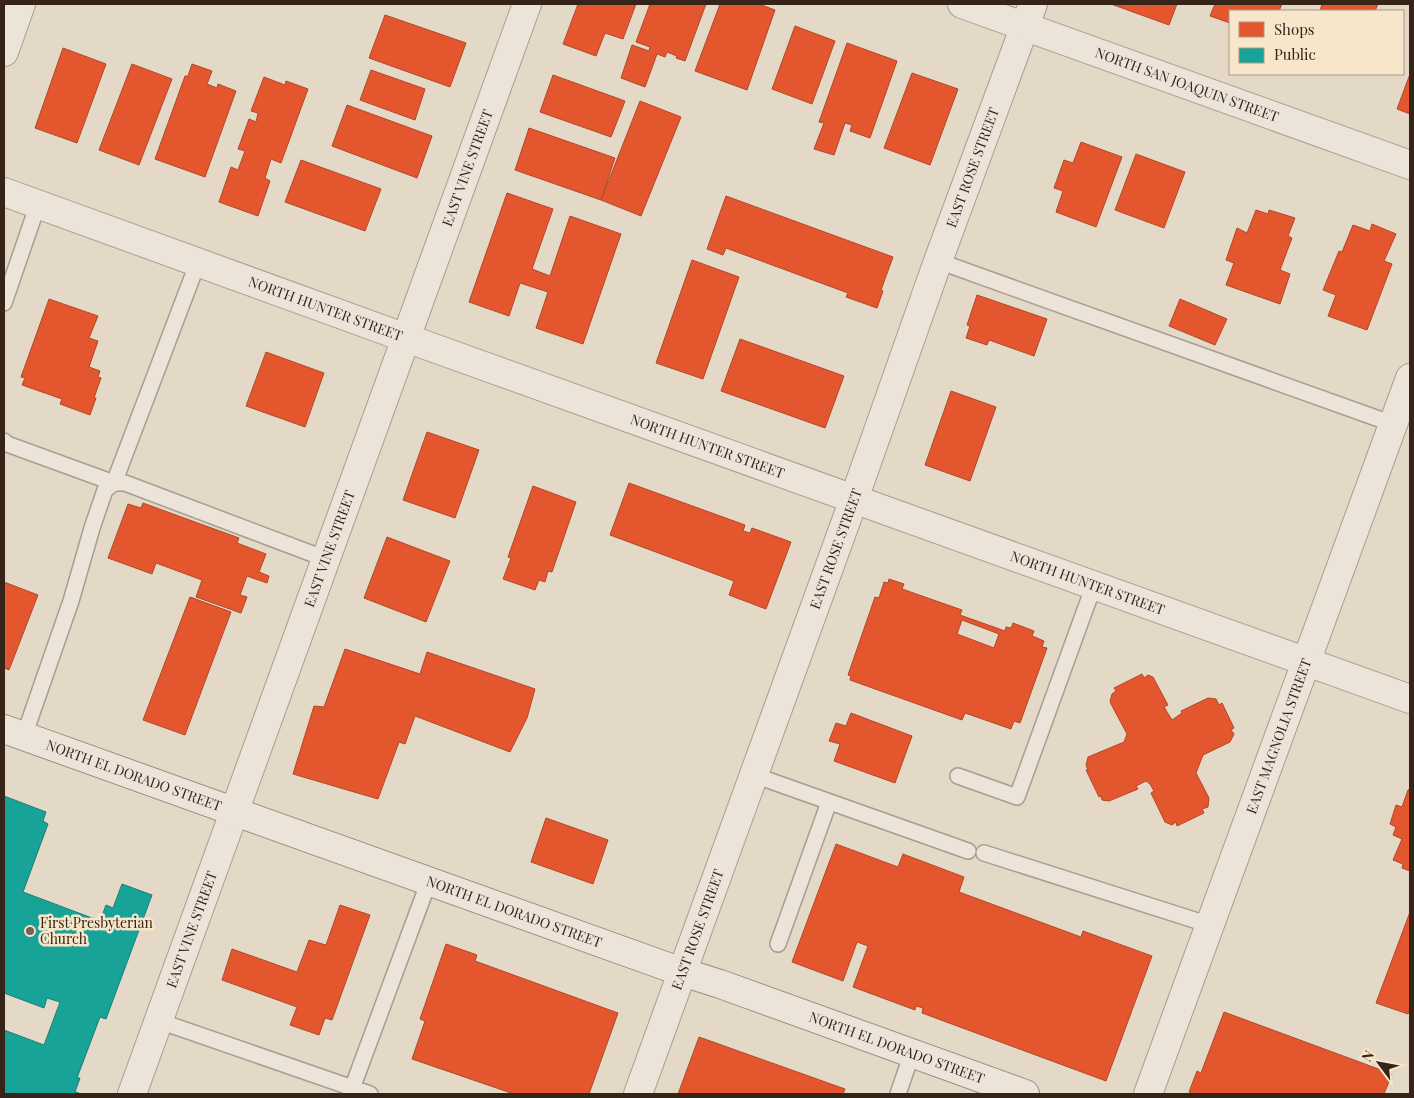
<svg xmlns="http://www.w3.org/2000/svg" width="1414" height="1098" font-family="'Playfair Display',serif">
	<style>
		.shops { fill: #e4572e; stroke: #b04828; fill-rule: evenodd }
		.public { fill: #17a398; stroke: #207d72 }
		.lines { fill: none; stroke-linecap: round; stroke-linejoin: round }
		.service-casing { stroke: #a89d91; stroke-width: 18 }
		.minor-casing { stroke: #a89d91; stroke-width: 30 }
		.tertiary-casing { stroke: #a89d91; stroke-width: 30 }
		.secondary-casing { stroke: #988d81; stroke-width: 30 }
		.service { stroke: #ece4d9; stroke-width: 15 }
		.minor { stroke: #ece4d9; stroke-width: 28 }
		.tertiary { stroke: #ece4d9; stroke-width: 28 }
		.secondary { stroke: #ece4d9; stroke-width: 28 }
		.poi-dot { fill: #736356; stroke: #f8e6ca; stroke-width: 2 }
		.labels { text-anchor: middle; stroke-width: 5; stroke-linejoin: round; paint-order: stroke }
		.street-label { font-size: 14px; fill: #362419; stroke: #f8e6ca }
		.poi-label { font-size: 14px; fill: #362419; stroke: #f8e6ca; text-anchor: start }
	</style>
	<rect width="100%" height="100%" fill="#e4d8c7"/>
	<path class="shops" d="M 578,4 L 636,4 L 623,39 L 605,33 L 596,56 L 563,44 Z
		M 650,4 L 706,4 L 685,61 L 676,58 L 677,56 L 667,52 L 665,57 L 657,54 L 645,87 L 621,78 L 632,45 L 649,51 L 650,47 L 636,42 Z
		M 720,4 L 759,4 L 775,10 L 747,90 L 695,71 Z
		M 1111,4 L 1177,4 L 1169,25 Z
		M 1215,4 L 1282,4 L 1279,11 L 1230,11 L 1230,23 L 1210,16 Z
		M 1322,4 L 1378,4 L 1375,11 L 1320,11 Z
		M 385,15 L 466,43 L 450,87 L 369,58 Z
		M 795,26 L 835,41 L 812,104 L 772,89 Z
		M 847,43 L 897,61 L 870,138 L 850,131 L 852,125 L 845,123 L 834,155 L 814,149 L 824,123 L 819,122 Z
		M 63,48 L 106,64 L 77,143 L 35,128 Z
		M 132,64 L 172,79 L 139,165 L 99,150 Z
		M 192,64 L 212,71 L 207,84 L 217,88 L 218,84 L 236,91 L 205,177 L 155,159 L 185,76 L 188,76 Z
		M 371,70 L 425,89 L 415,120 L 360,100 Z
		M 912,73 L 958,89 L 930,165 L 884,148 Z
		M 1410,74 L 1410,114 L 1397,109 Z
		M 553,75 L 625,101 L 611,137 L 540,112 Z
		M 264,77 L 285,85 L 286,81 L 308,89 L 281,163 L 271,159 L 265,178 L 270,181 L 258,216 L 219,202 L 231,167 L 238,170 L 245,151 L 238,149 L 249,119 L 256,122 L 258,113 L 251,111 Z
		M 640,101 L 681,117 L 641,216 L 601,200 Z
		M 347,105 L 432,136 L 417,178 L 332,146 Z
		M 529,128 L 615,158 L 601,200 L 515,170 Z
		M 1081,142 L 1122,157 L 1096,227 L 1056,212 L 1063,191 L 1054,188 L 1064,160 L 1073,163 Z
		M 1136,154 L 1185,172 L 1164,228 L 1115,210 Z
		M 301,160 L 381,189 L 365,231 L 285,202 Z
		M 507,193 L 553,209 L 532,269 L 550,276 L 570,216 L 621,234 L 583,344 L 536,328 L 548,292 L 520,283 L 509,316 L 469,302 Z
		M 726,196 L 893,257 L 881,290 L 883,291 L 877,308 L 846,297 L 848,293 L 726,248 L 723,255 L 707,249 Z
		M 1256,210 L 1268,214 L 1269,210 L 1295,218 L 1288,236 L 1292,238 L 1280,270 L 1290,274 L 1280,304 L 1226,285 L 1234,263 L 1226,260 L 1237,228 L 1247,233 Z
		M 1372,224 L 1396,234 L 1384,261 L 1392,264 L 1367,330 L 1328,316 L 1336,295 L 1323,290 L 1339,251 L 1342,252 L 1353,225 L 1370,231 Z
		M 692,260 L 739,277 L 703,379 L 656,363 Z
		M 977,295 L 1047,319 L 1034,356 L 989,340 L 987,345 L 966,338 L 970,326 L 967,325 Z
		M 49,299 L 98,316 L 89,338 L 98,341 L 89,367 L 100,371 L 98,377 L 101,378 L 94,398 L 96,398 L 90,415 L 60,404 L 62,399 L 22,385 L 25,378 L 21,377 Z
		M 1180,299 L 1227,319 L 1215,345 L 1169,326 Z
		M 740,339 L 844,376 L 825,428 L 721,391 Z
		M 266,352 L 324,373 L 305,427 L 246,406 Z
		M 951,391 L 996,407 L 970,481 L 925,465 Z
		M 427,432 L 479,450 L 455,518 L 403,500 Z
		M 629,483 L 745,525 L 743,531 L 750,533 L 752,528 L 791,542 L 766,609 L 729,595 L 734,581 L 610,535 Z
		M 533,486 L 576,502 L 552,572 L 548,571 L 545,582 L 539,580 L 535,590 L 503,579 L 511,558 L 508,557 Z
		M 143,503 L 239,538 L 237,543 L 266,554 L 259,572 L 269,576 L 267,583 L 247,576 L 240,595 L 247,597 L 241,613 L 196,597 L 202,580 L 156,563 L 152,574 L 108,558 L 128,504 L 141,508 Z
		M 387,537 L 450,561 L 426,622 L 364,598 Z
		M 889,579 L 904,584 L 902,589 L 962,610 L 960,615 L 1005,631 L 1006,627 L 1011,628 L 1013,623 L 1034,631 L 1032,636 L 1044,641 L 1042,647 L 1047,648 L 1020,723 L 1014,721 L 1011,729 L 965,713 L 962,720 L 850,680 L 851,676 L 848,675 L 875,597 L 879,598 L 884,582 L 888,583 ZM 962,620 L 999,634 L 994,648 L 957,634 Z
		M 4,582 L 38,595 L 9,670 L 4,668 Z
		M 190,597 L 231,612 L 185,735 L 143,720 Z
		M 345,649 L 420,674 L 427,652 L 535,689 L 527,718 L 510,752 L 415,716 L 405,744 L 399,742 L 378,799 L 293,774 L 314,706 L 324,707 Z
		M 1142,674 L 1144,678 L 1148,675 L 1153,677 L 1168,705 L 1164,707 L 1172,720 L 1182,713 L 1181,711 L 1208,698 L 1216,699 L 1219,705 L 1222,703 L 1234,728 L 1231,730 L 1234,734 L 1230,742 L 1203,755 L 1196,773 L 1209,798 L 1208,807 L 1202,809 L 1204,813 L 1177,826 L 1176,822 L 1172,825 L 1165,822 L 1151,793 L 1154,791 L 1150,784 L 1146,781 L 1136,786 L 1138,789 L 1109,801 L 1102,800 L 1101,796 L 1099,797 L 1086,770 L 1088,770 L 1086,765 L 1088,757 L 1124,742 L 1127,734 L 1110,702 L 1112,694 L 1116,691 L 1114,688 Z
		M 851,713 L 912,736 L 895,783 L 834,761 L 840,744 L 829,741 L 836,723 L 846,726 Z
		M 1410,789 L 1410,871 L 1402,868 L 1403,864 L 1393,860 L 1402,839 L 1393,835 L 1396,827 L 1390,824 L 1396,805 L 1402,807 L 1408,790 Z
		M 546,818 L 608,840 L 593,884 L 531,862 Z
		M 836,844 L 898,867 L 903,854 L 964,877 L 959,892 L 1081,937 L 1083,931 L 1152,956 L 1106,1081 L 922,1013 L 923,1008 L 916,1006 L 915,1010 L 853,987 L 868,946 L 857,942 L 843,981 L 792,962 Z
		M 340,905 L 370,915 L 332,1020 L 325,1018 L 319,1035 L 290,1025 L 297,1007 L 222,980 L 232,949 L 297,972 L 309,940 L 326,945 Z
		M 1410,912 L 1410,1008 L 1408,1014 L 1376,1003 Z
		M 446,944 L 477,955 L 475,961 L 618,1013 L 589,1094 L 514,1094 L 412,1059 L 425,1021 L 420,1019 Z
		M 1224,1012 L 1392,1074 L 1384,1094 L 1195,1094 L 1189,1092 L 1197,1071 L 1201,1073 Z
		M 699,1037 L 845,1089 L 843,1094 L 678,1094 Z"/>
	<path class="public" d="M 4,796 L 46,812 L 43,821 L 48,824 L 23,892 L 100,921 L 106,905 L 113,908 L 122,884 L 152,895 L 106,1019 L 100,1017 L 77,1078 L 80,1078 L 75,1092 L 79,1093 L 78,1094 L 4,1094 L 4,1030 L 44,1045 L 60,1002 L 47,998 L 44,1008 L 4,993 Z"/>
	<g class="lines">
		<defs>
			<path id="service" d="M 938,261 L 1393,424
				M 4,303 L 38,204
				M 4,441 L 7,444 L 114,483 L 125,483 L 326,559
				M 24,736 L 71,601 L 92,528 L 105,490 L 114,483 L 198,262
				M 754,775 L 968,851
				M 958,776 L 1017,797 L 1094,585
				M 984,853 L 1210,925
				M 778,944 L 829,802
				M 159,1021 L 370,1094
				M 350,1094 L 429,881
				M 898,1094 L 912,1053"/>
			<g id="minor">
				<path d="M 4,52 L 21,4"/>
				<path id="s1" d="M 132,1094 L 527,4"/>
				<path id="s2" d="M 638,1094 L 854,499 L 938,261 L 1033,4"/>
				<path id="s3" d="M 1148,1094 L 1410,378"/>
			</g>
			<g id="tertiary">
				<path id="s4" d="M 962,4 L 1410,165"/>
				<path id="s5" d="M 4,192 L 406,338 L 1410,699"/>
			</g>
			<g id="secondary">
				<path id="s6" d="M 4,729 L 682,972 L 720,984 L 1025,1094"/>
			</g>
		</defs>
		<use href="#service" class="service-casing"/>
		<use href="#minor" class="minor-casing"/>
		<use href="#tertiary" class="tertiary-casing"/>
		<use href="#secondary" class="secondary-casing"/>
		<use href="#service" class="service"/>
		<use href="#minor" class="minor"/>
		<use href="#tertiary" class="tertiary"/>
		<use href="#secondary" class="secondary"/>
	</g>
	<circle class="poi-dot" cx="30" cy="931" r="5"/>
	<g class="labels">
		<g class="street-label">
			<text dy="5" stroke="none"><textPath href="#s4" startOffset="239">NORTH SAN JOAQUIN STREET</textPath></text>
			<text dy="5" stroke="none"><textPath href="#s1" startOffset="985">EAST VINE STREET</textPath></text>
			<text dy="5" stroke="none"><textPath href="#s2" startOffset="985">EAST ROSE STREET</textPath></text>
			<text dy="5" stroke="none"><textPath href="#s5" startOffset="342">NORTH HUNTER STREET</textPath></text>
			<text dy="5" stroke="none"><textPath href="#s5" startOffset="748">NORTH HUNTER STREET</textPath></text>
			<text dy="5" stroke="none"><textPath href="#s1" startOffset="580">EAST VINE STREET</textPath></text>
			<text dy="5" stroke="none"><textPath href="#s2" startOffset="580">EAST ROSE STREET</textPath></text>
			<text dy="5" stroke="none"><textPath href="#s5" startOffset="1152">NORTH HUNTER STREET</textPath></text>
			<text dy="5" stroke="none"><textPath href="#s3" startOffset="381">EAST MAGNOLIA STREET</textPath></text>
			<text dy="5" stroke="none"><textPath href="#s6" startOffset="138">NORTH EL DORADO STREET</textPath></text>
			<text dy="5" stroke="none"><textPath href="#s6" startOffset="542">NORTH EL DORADO STREET</textPath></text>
			<text dy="5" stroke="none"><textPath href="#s1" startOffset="175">EAST VINE STREET</textPath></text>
			<text dy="5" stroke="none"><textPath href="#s2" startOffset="175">EAST ROSE STREET</textPath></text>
			<text dy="5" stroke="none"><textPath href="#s6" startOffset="948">NORTH EL DORADO STREET</textPath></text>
		</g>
		<g class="poi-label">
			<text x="40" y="928">First Presbyterian<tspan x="40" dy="16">Church</tspan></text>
		</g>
	</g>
	<rect width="1414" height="1098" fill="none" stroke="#362419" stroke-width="10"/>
	<rect x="1229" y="10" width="175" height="65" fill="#f8e6ca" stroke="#aa9883"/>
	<rect x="1239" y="22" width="25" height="15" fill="#e4572e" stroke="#aa9883"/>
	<text x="1274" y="35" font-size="15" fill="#362419">Shops</text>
	<rect x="1239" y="48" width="25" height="15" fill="#17a398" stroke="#aa9883"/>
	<text x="1274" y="60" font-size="15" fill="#362419">Public</text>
	<g transform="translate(1379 1063) rotate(302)" stroke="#f8e6ca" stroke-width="4" paint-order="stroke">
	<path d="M0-4L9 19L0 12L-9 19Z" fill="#362419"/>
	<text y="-8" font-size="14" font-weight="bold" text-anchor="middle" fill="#362419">N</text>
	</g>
</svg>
